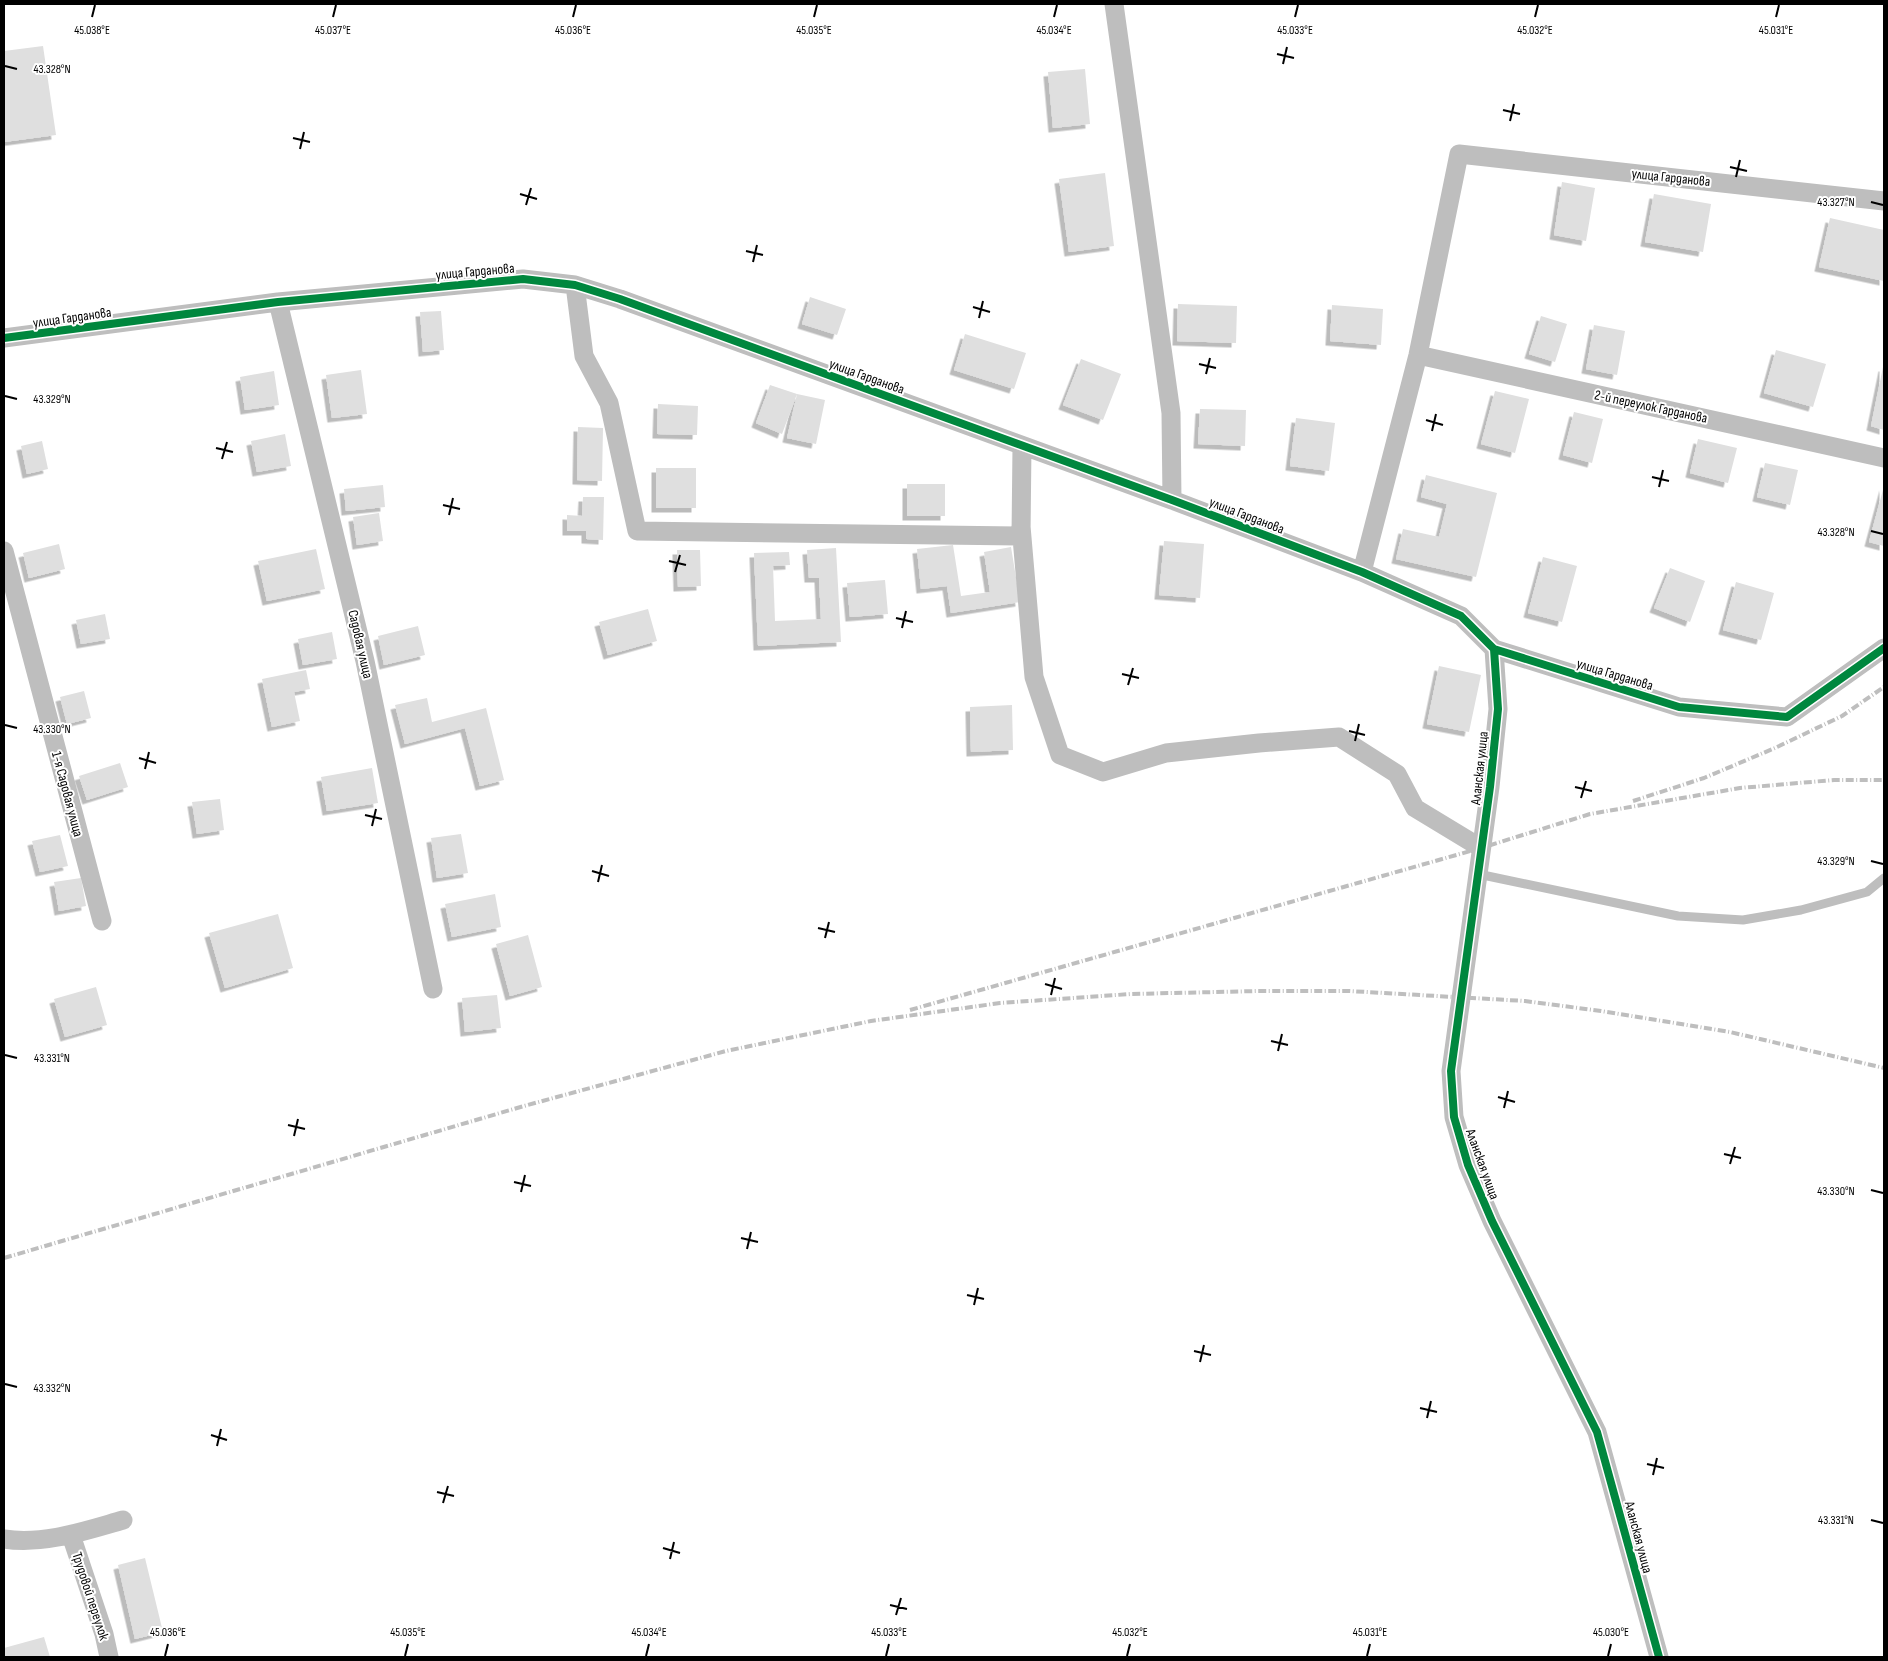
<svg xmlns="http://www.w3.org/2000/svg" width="1888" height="1661" font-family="'Sofia Sans Condensed',sans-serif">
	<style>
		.building { fill: #dfdfdf; filter: url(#shadow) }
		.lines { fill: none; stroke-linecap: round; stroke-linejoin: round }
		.service { stroke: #bebebe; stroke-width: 9 }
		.minor { stroke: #bebebe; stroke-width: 19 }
		.rail { stroke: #bebebe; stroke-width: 4; stroke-dasharray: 8 2.5 1 2.5; stroke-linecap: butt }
		.cycleway-casing { stroke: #fff; stroke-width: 11 }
		.cycleway { stroke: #00873e; stroke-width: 8 }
		.ticks { fill: none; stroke: #000; stroke-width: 2 }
		.labels { text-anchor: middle; stroke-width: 4; stroke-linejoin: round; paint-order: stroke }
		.street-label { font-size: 14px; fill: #000; stroke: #fff }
		.ticks-label { font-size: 12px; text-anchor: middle; fill: #000; stroke: #fff; stroke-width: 4; stroke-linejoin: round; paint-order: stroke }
	</style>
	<defs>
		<filter id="shadow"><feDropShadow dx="-4.5" dy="4.5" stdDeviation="0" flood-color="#0004"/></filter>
	</defs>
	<rect width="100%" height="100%" fill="#fff"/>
	<path class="building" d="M 43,46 L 56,135 L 4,142 L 4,51 Z
		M 1085,69 L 1090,124 L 1053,128 L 1048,72 Z
		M 1105,173 L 1114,246 L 1069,252 L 1059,179 Z
		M 1562,182 L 1595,188 L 1586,241 L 1554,235 Z
		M 1654,194 L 1711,204 L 1703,252 L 1645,242 Z
		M 1830,218 L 1884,230 L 1884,281 L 1819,267 Z
		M 810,297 L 846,309 L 837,335 L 802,324 Z
		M 1178,304 L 1237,306 L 1236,343 L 1177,341 Z
		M 1332,305 L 1383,309 L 1381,345 L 1330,341 Z
		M 441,311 L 444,350 L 423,352 L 420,312 Z
		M 1541,316 L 1567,324 L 1555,362 L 1529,354 Z
		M 1594,325 L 1625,331 L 1617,375 L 1586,369 Z
		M 965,334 L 1026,353 L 1014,389 L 954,370 Z
		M 1776,350 L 1826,364 L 1813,407 L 1764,393 Z
		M 1081,359 L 1121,374 L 1103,420 L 1063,405 Z
		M 1883,367 L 1884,367 L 1884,430 L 1871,426 Z
		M 361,370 L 367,414 L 332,418 L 326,375 Z
		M 274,371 L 279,405 L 245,410 L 240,377 Z
		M 770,385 L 797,394 L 825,400 L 816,444 L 787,438 L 797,394 L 782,434 L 756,423 Z
		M 1495,391 L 1529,399 L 1515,453 L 1481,444 Z
		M 658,404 L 698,406 L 697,435 L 657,434 Z
		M 1200,409 L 1246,410 L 1245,446 L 1198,444 Z
		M 1574,412 L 1603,419 L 1592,463 L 1563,455 Z
		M 1296,418 L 1335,423 L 1329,471 L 1290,466 Z
		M 578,427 L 603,428 L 602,481 L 577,480 Z
		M 285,434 L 291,466 L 257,472 L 251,441 Z
		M 1698,439 L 1737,448 L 1728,483 L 1690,473 Z
		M 42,441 L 48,469 L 27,474 L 21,446 Z
		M 1765,463 L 1798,470 L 1790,505 L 1757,497 Z
		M 656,468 L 696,468 L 696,508 L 656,508 Z
		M 1426,475 L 1497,493 L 1476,577 L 1396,559 L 1403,529 L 1439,537 L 1447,504 L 1421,497 Z
		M 907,484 L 945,484 L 945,516 L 907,516 Z
		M 383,485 L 385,507 L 346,511 L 344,489 Z
		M 1884,486 L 1884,546 L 1869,542 Z
		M 583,497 L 604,497 L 603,540 L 586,539 L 586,531 L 567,531 L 567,515 L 582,516 Z
		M 379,513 L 383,541 L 357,545 L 353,517 Z
		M 1164,541 L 1204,544 L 1200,598 L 1159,595 Z
		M 59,544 L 65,569 L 29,578 L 23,553 Z
		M 953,545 L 961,596 L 990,592 L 984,552 L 1011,547 L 1020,602 L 951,613 L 947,586 L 921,589 L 917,549 Z
		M 836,548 L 841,642 L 758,646 L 754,553 L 789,552 L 790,565 L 773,566 L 775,621 L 821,619 L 819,578 L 809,578 L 807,550 Z
		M 316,549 L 325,589 L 267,601 L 258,561 Z
		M 677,550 L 700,550 L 701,586 L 678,587 Z
		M 1543,557 L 1577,566 L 1562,622 L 1528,613 Z
		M 1670,568 L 1705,581 L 1690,622 L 1654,608 Z
		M 885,580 L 888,614 L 850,617 L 847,583 Z
		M 1736,582 L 1774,593 L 1761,640 L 1723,630 Z
		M 648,609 L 657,641 L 608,655 L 599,622 Z
		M 105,614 L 110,639 L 81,644 L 76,620 Z
		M 418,626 L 425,655 L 384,665 L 378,636 Z
		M 332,632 L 337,659 L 303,665 L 298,639 Z
		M 1439,666 L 1481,675 L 1469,732 L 1427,724 Z
		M 306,670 L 310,689 L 294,692 L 300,721 L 272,727 L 262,679 Z
		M 84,691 L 91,718 L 67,724 L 60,697 Z
		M 427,698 L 432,722 L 486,708 L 504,780 L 480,786 L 465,728 L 405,744 L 395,705 Z
		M 1012,705 L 1013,750 L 971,752 L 970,707 Z
		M 120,763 L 128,787 L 87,800 L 79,776 Z
		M 372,768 L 378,803 L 327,811 L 321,777 Z
		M 220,799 L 224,830 L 197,834 L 192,802 Z
		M 461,834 L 468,873 L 437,878 L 431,838 Z
		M 60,835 L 68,866 L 40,872 L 32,841 Z
		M 81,878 L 86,906 L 59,911 L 54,882 Z
		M 495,894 L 501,927 L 452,937 L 445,904 Z
		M 278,914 L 293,968 L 225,988 L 209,933 Z
		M 528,935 L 542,987 L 510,996 L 496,944 Z
		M 96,987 L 107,1025 L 65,1037 L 54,999 Z
		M 497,995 L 501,1028 L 465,1032 L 462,998 Z
		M 145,1558 L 163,1632 L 135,1639 L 118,1565 Z
		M 44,1637 L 50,1657 L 4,1657 L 4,1648 Z"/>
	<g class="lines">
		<path class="service" d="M 1478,874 L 1678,916 L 1743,920 L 1801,910 L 1867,892 L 1884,878"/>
		<path class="minor" d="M 1114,4 L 1171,413 L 1172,500
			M 575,285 L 584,356 L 609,403 L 637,531 L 1021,536 L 1022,446
			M 278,302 L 365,661 L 433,989
			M 4,338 L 278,302 L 523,279 L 575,285 L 620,299 L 1172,500 L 1362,572 L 1461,616 L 1494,649 L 1679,707 L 1787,717 L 1884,648
			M 1418,355 L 1884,458
			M 1021,526 L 1034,677 L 1060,755 L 1103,772 L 1166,753 L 1259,743 L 1339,737 L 1397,774 L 1415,808 L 1481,848
			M 4,551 L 102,921
			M 1362,572 L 1418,355 L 1459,154 L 1884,201
			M 1494,649 L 1498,709 L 1490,787 L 1451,1071 L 1454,1117 L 1468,1165 L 1492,1221 L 1597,1432 L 1659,1657
			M 71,1535 L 104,1634 L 109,1657
			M 4,1539 C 44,1545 84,1531 123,1520"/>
		<path class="rail" d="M 1633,801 L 1704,778 L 1775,748 L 1842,716 L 1884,687
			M 910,1010 L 1481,848 L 1590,814 L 1740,788 L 1834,780 L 1884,780
			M 4,1258 L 524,1106 L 726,1051 L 871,1021 L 1000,1003 L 1131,994 L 1258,991 L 1349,991 L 1525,1001 L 1601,1011 L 1730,1032 L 1884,1068"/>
		<defs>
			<path id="cycleway" d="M 4,338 L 278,302 L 523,279 L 575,285 L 620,299 L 1172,500 L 1362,572 L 1461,616 L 1494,649 L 1679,707 L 1787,717 L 1884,648
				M 1494,649 L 1498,709 L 1490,787 L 1451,1071 L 1454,1117 L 1468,1165 L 1492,1221 L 1597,1432 L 1659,1657"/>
		</defs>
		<use href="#cycleway" class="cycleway-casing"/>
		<use href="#cycleway" class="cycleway"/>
	</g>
	<path class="ticks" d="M 92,17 L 95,5M 333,17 L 336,5M 573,17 L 576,5M 814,17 L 817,5M 1054,17 L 1057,5M 1295,17 L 1298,5M 1535,17 L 1538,5M 1776,17 L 1779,5M 1277,54 L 1294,58M 1283,64 L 1287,47M 5,66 L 17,69M 1503,110 L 1520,114M 1510,121 L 1514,104M 293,138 L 310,142M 300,149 L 304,132M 1730,167 L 1747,171M 1736,177 L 1740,160M 520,194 L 537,199M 1871,202 L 1883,205M 526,205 L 531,188M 746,251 L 763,255M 753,262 L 757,245M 973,307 L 990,312M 979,318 L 983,301M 1199,364 L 1216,368M 1206,374 L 1210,358M 5,396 L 17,399M 1426,420 L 1443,425M 1432,431 L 1436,414M 216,448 L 233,452M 222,459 L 227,442M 1652,477 L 1669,481M 1659,487 L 1663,470M 443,505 L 460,509M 449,515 L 453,498M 1871,531 L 1883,534M 669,561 L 686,565M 675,572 L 680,555M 896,618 L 913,622M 902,628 L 906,611M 1122,674 L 1139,678M 1128,685 L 1133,668M 5,725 L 17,728M 1349,731 L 1365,735M 1355,741 L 1359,724M 139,758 L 156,763M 145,769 L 149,752M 1575,787 L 1592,791M 1581,798 L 1586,781M 365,815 L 382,819M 372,826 L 376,809M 1871,861 L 1883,864M 592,871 L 609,876M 598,882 L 602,865M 818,928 L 835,932M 825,938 L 829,922M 1045,984 L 1062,989M 1051,995 L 1055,978M 1271,1041 L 1288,1045M 1278,1051 L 1282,1034M 5,1055 L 17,1058M 1498,1097 L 1515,1102M 1504,1108 L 1508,1091M 288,1125 L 305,1129M 294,1136 L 298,1119M 1724,1154 L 1741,1158M 1730,1164 L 1735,1147M 514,1182 L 531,1186M 1871,1190 L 1883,1193M 521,1192 L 525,1175M 741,1238 L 758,1242M 747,1249 L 751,1232M 967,1295 L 984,1299M 974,1305 L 978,1288M 1194,1351 L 1211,1355M 1200,1362 L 1204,1345M 5,1384 L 17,1387M 1420,1408 L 1437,1412M 1427,1418 L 1431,1401M 211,1435 L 227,1440M 217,1446 L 221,1429M 1647,1464 L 1664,1468M 1653,1475 L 1657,1458M 437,1492 L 454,1496M 443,1503 L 448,1486M 1871,1520 L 1883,1523M 663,1548 L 680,1553M 670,1559 L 674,1542M 890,1605 L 907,1609M 896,1615 L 901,1598M 165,1656 L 168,1644M 405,1656 L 408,1644M 646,1656 L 649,1644M 886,1656 L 889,1644M 1127,1656 L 1130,1644M 1367,1656 L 1370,1644M 1608,1656 L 1611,1644"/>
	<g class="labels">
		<g class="street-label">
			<text transform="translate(1671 177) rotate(6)" y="5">улица Гарданова</text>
			<text transform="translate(475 271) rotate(-5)" y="5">улица Гарданова</text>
			<text transform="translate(72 317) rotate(-8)" y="5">улица Гарданова</text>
			<text transform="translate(867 376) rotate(20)" y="5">улица Гарданова</text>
			<text transform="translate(1651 406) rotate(12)" y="5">2-й переулок Гарданова</text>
			<text transform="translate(1247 515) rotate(21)" y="5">улица Гарданова</text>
			<text transform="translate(361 644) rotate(77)" y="5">Садовая улица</text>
			<text transform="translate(1615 674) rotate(17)" y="5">улица Гарданова</text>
			<text transform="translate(1479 768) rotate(-84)" y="5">Аланская улица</text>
			<text transform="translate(68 794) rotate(75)" y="5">1-я Садовая улица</text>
			<text transform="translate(1483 1164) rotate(70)" y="5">Аланская улица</text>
			<text transform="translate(1639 1537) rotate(75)" y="5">Аланская улица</text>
			<text transform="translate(91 1596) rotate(72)" y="5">Трудовой переулок</text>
		</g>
	</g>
	<g class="ticks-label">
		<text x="92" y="34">45.038°E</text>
		<text x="333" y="34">45.037°E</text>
		<text x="573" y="34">45.036°E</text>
		<text x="814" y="34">45.035°E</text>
		<text x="1054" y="34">45.034°E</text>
		<text x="1295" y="34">45.033°E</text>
		<text x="1535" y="34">45.032°E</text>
		<text x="1776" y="34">45.031°E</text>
		<text x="52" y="73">43.328°N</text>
		<text x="1836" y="206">43.327°N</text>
		<text x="52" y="403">43.329°N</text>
		<text x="1836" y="536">43.328°N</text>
		<text x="52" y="733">43.330°N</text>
		<text x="1836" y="865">43.329°N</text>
		<text x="52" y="1062">43.331°N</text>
		<text x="1836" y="1195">43.330°N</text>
		<text x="52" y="1392">43.332°N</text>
		<text x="1836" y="1524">43.331°N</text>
		<text x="168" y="1636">45.036°E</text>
		<text x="408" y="1636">45.035°E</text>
		<text x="649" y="1636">45.034°E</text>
		<text x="889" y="1636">45.033°E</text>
		<text x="1130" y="1636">45.032°E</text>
		<text x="1370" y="1636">45.031°E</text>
		<text x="1611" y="1636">45.030°E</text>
	</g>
	<rect width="1888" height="1661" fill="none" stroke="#000000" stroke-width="10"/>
</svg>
